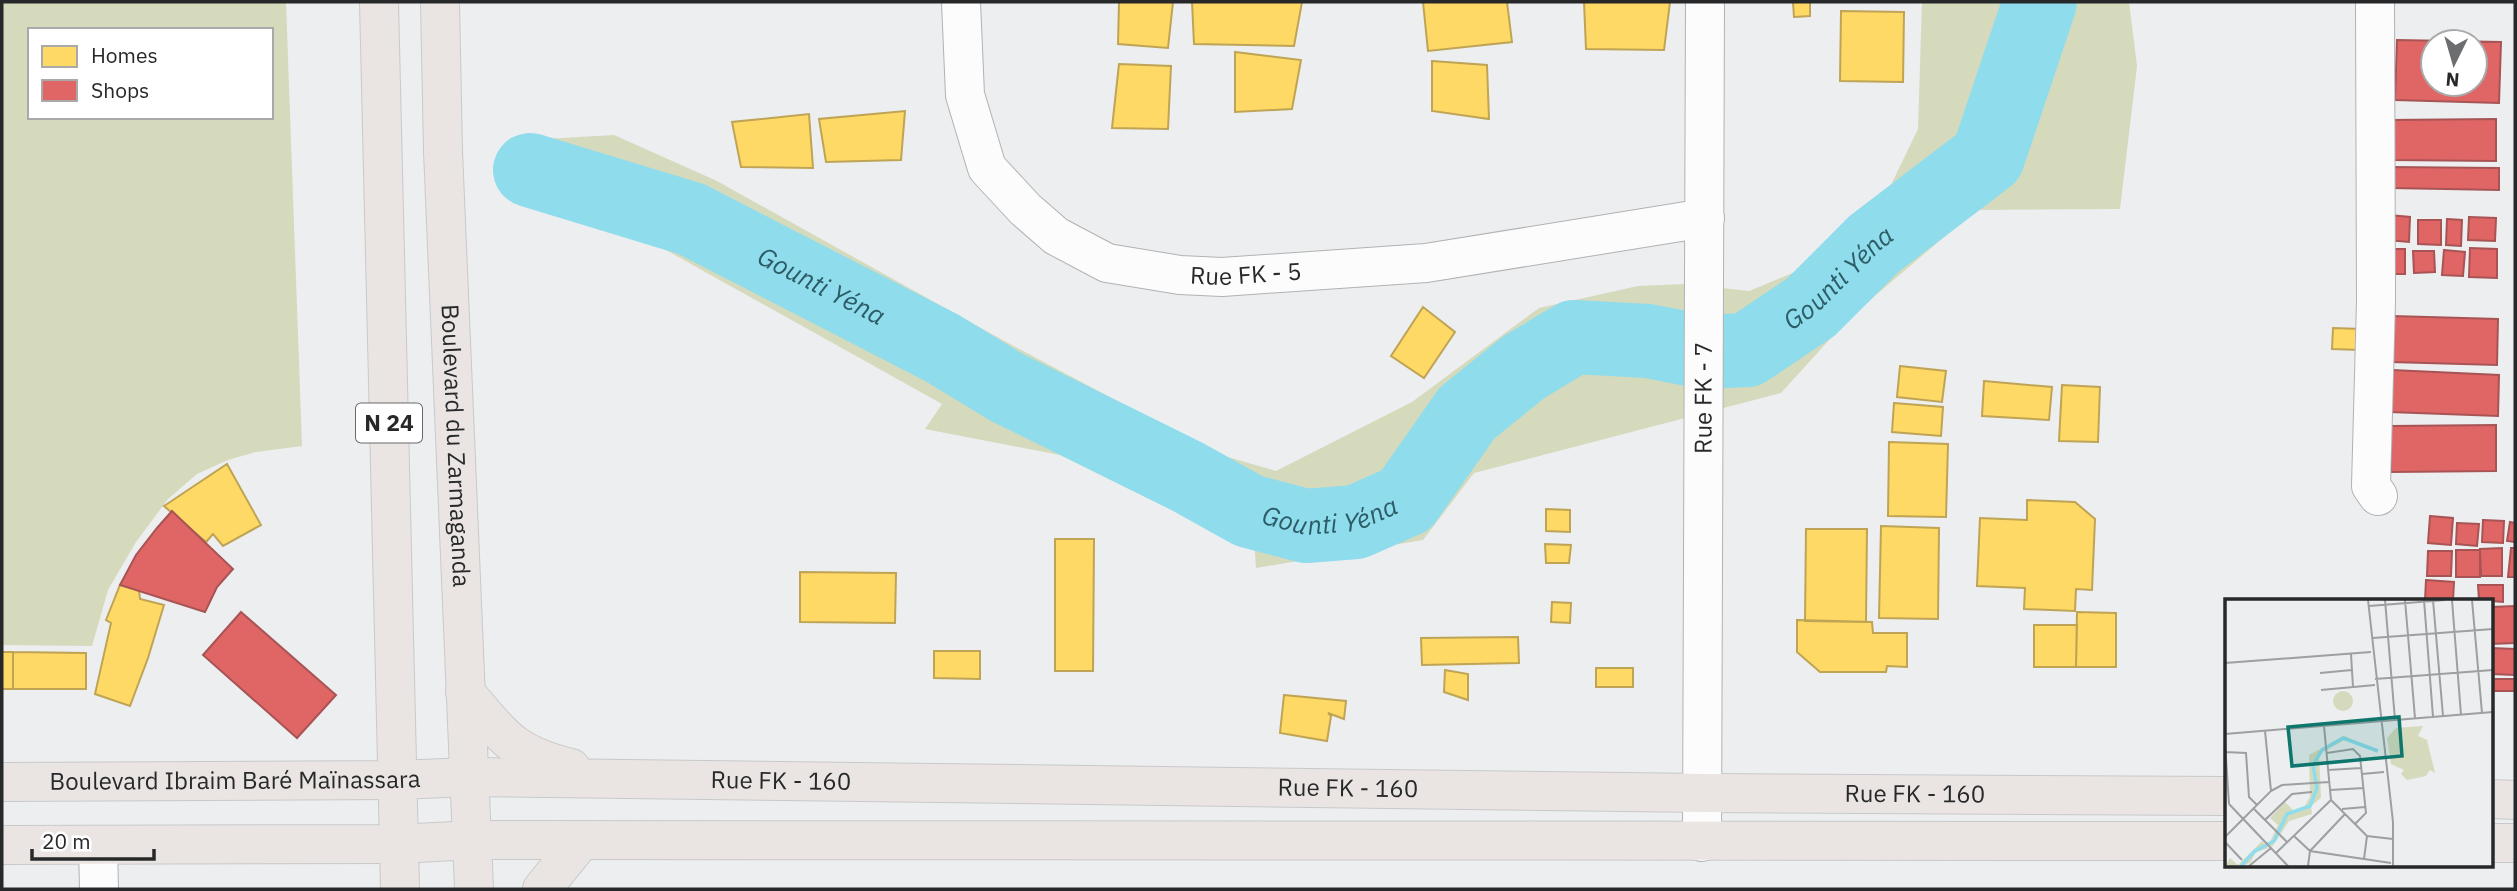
<svg xmlns="http://www.w3.org/2000/svg" width="2517" height="891" font-family="'IBM Plex Sans',sans-serif">
	<style>
		.green { fill: #d5dabd; fill-rule: evenodd }
		.homes { fill: #ffd966; stroke: #bea454; stroke-width: 2 }
		.shops { fill: #e06666; stroke: #a85354; stroke-width: 2; fill-rule: evenodd }
		.lines { fill: none; stroke-linecap: round; stroke-linejoin: round }
		.river { stroke: #8edcec; stroke-width: 74 }
		.minor-casing { stroke: #b0b2b3; stroke-width: 40 }
		.major-casing { stroke: #c8c9cb; stroke-width: 40 }
		.minor { stroke: #fcfcfd; stroke-width: 38 }
		.major { stroke: #eae5e2; stroke-width: 38 }
		.labels { text-anchor: middle; stroke-width: 7; stroke-linejoin: round; paint-order: stroke }
		.shield { fill: #fff; stroke: #68686a; stroke-width: 2 }
		.shield-label { font-size: 23px; font-weight: bold; fill: #27282a }
		.street-label { font-size: 24px; fill: #27282a; stroke: #fff }
		.water-label { font-size: 26px; font-style: italic; fill: #2c5c66; stroke: #fff }
		.inset-river { fill: none; stroke: #8edcec; stroke-width: 3.5 }
		.inset-road { fill: none; stroke: #9d9fa1; stroke-width: 2 }
		.view { fill: #0f766e; fill-opacity: 0.15; stroke: #0f766e; stroke-width: 3.5 }
		.inset-edge { fill: none; stroke: #27282a; stroke-width: 3.5 }
	</style>
	<rect width="100%" height="100%" fill="#eceef0"/>
	<path class="green" d="M 2,2 L 286,2 L 302,446 L 256,452 L 228,460 L 197,474 L 168,499 L 136,542 L 108,590 L 92,646 L 2,645 ZM 30,30 L 271,30 L 271,117 L 30,117 Z
		M 1922,2 L 2129,2 L 2137,66 L 2120,209 L 1976,210 L 1850,317 L 1781,393 L 1474,473 L 1423,540 L 1256,568 L 1251,492 L 925,429 L 942,404 L 587,206 L 530,170 L 527,140 L 614,135 L 717,181 L 1008,343 L 1217,454 L 1276,471 L 1412,402 L 1539,308 L 1638,286 L 1685,284 L 1749,291 L 1805,268 L 1873,222 L 1918,129 Z"/>
	<path class="homes" d="M 1119,2 L 1173,2 L 1168,48 L 1118,44 Z
		M 1192,2 L 1302,2 L 1294,46 L 1194,44 Z
		M 1423,2 L 1507,2 L 1512,42 L 1428,51 Z
		M 1584,2 L 1670,2 L 1664,50 L 1586,49 Z
		M 1793,2 L 1810,2 L 1810,16 L 1794,17 Z
		M 1841,11 L 1904,12 L 1903,82 L 1840,81 Z
		M 1235,52 L 1301,60 L 1292,109 L 1235,112 Z
		M 1432,61 L 1487,65 L 1489,119 L 1432,111 Z
		M 1119,64 L 1171,66 L 1168,129 L 1112,128 Z
		M 905,111 L 901,160 L 826,162 L 819,119 Z
		M 809,114 L 813,168 L 741,167 L 732,122 Z
		M 1423,307 L 1455,332 L 1424,378 L 1391,356 Z
		M 2333,328 L 2361,329 L 2360,350 L 2332,349 Z
		M 1900,366 L 1946,371 L 1942,402 L 1897,397 Z
		M 1984,381 L 2052,387 L 2049,420 L 1982,416 Z
		M 2062,385 L 2100,387 L 2098,442 L 2059,441 Z
		M 1894,403 L 1943,407 L 1941,436 L 1892,432 Z
		M 1889,442 L 1948,444 L 1946,517 L 1888,516 Z
		M 227,464 L 261,525 L 223,546 L 213,534 L 206,542 L 164,506 Z
		M 2027,500 L 2075,502 L 2095,519 L 2092,590 L 2076,589 L 2075,611 L 2024,609 L 2025,588 L 1977,586 L 1980,518 L 2027,520 Z
		M 1546,509 L 1570,510 L 1570,532 L 1546,531 Z
		M 1881,526 L 1939,528 L 1938,619 L 1879,618 Z
		M 1806,529 L 1867,529 L 1866,622 L 1805,621 Z
		M 1055,539 L 1094,539 L 1093,671 L 1055,671 Z
		M 1545,544 L 1571,545 L 1569,563 L 1546,563 Z
		M 800,572 L 896,573 L 895,623 L 800,622 Z
		M 120,585 L 139,590 L 140,599 L 164,605 L 148,658 L 130,706 L 95,694 L 111,623 L 106,620 Z
		M 1552,602 L 1571,603 L 1570,623 L 1551,622 Z
		M 2077,612 L 2116,613 L 2116,667 L 2076,667 Z
		M 1797,620 L 1872,622 L 1873,633 L 1907,633 L 1907,667 L 1887,666 L 1886,672 L 1820,672 L 1797,652 Z
		M 2034,625 L 2077,625 L 2076,667 L 2034,667 Z
		M 1518,637 L 1519,663 L 1422,665 L 1421,638 Z
		M 934,651 L 980,651 L 980,679 L 934,678 Z
		M 2,652 L 13,652 L 13,689 L 2,689 Z
		M 13,652 L 86,653 L 86,689 L 13,689 Z
		M 1596,668 L 1633,668 L 1633,687 L 1596,687 Z
		M 1445,670 L 1468,674 L 1468,700 L 1444,692 Z
		M 1284,695 L 1346,701 L 1344,719 L 1328,713 L 1331,716 L 1327,741 L 1280,733 Z"/>
	<path class="shops" d="M 2397,40 L 2501,42 L 2499,103 L 2395,100 ZM 2433,42 L 2475,42 L 2475,84 L 2433,84 Z
		M 2496,119 L 2496,161 L 2390,160 L 2390,120 Z
		M 2391,167 L 2499,168 L 2499,190 L 2391,188 Z
		M 2389,215 L 2410,217 L 2409,242 L 2387,240 Z
		M 2469,217 L 2496,218 L 2495,241 L 2468,240 Z
		M 2447,219 L 2462,220 L 2461,246 L 2446,245 Z
		M 2418,220 L 2441,220 L 2441,245 L 2418,244 Z
		M 2470,248 L 2497,249 L 2497,278 L 2469,277 Z
		M 2391,249 L 2405,249 L 2405,274 L 2391,274 Z
		M 2444,250 L 2465,252 L 2463,276 L 2442,275 Z
		M 2413,251 L 2434,251 L 2435,272 L 2414,273 Z
		M 2392,316 L 2498,319 L 2497,365 L 2391,362 Z
		M 2392,370 L 2499,375 L 2498,416 L 2390,412 Z
		M 2496,425 L 2496,471 L 2391,472 L 2391,426 Z
		M 172,511 L 233,569 L 217,587 L 205,612 L 120,585 L 136,555 L 157,528 Z
		M 2430,516 L 2453,518 L 2451,545 L 2428,543 Z
		M 2483,520 L 2504,521 L 2503,543 L 2482,542 Z
		M 2510,522 L 2515,523 L 2515,542 L 2507,541 Z
		M 2457,523 L 2479,524 L 2477,546 L 2456,544 Z
		M 2502,548 L 2502,576 L 2481,576 L 2480,549 Z
		M 2511,548 L 2515,548 L 2515,577 L 2508,577 Z
		M 2456,550 L 2480,550 L 2480,577 L 2456,577 Z
		M 2428,551 L 2452,551 L 2451,576 L 2427,576 Z
		M 2426,580 L 2454,582 L 2453,600 L 2425,600 Z
		M 2478,585 L 2503,585 L 2503,602 L 2479,600 Z
		M 2515,606 L 2515,643 L 2491,644 L 2491,607 Z
		M 241,612 L 336,695 L 297,738 L 203,655 Z
		M 2491,648 L 2515,649 L 2515,675 L 2491,674 Z
		M 2491,679 L 2515,679 L 2515,691 L 2491,691 Z"/>
	<g class="lines">
		<path class="river" id="s1" d="M 530,170 L 691,219 L 942,348 L 1006,387 L 1188,477 L 1249,511 L 1306,526 L 1356,522 L 1406,500 L 1467,413 L 1524,367 L 1574,337 L 1648,341 L 1704,352 L 1747,350 L 1811,307 L 1874,244 L 1988,157 L 2040,2"/>
		<defs>
			<g id="minor">
				<path id="s2" d="M 961,2 L 965,95 L 987,168 L 1025,209 L 1056,236 L 1107,263 L 1180,275 L 1222,277 L 1426,263 L 1705,218"/>
				<path d="M 2375,2 L 2376,301 L 2371,486 L 2378,496"/>
				<path id="s3" d="M 1702,842 L 1705,2"/>
				<path d="M 98,845 L 99,889"/>
			</g>
			<g id="major">
				<path d="M 379,2 L 400,889"/>
				<path id="s4" d="M 440,2 L 443,151 L 474,889"/>
				<path d="M 465,692 C 503,736 512,754 571,768"/>
				<path id="s5" d="M 2,782 L 398,780 L 469,777 L 1704,793 L 2226,796"/>
				<path d="M 2491,799 L 2515,800"/>
				<path d="M 2491,843 L 2515,843"/>
				<path d="M 2,845 L 399,844 L 472,840 L 2226,841"/>
				<path d="M 542,889 L 581,841"/>
			</g>
		</defs>
		<use href="#minor" class="minor-casing"/>
		<use href="#major" class="major-casing"/>
		<use href="#minor" class="minor"/>
		<use href="#major" class="major"/>
	</g>
	<g class="labels">
		<rect class="shield" x="356" y="403.5" width="66" height="39" rx="5"/>
		<g class="shield-label">
			<text x="389" y="431">N 24</text>
		</g>
		<g class="street-label">
			<text dy="8" stroke="none"><textPath href="#s2" startOffset="464">Rue FK - 5</textPath></text>
			<text dy="8" stroke="none"><textPath href="#s3" startOffset="444">Rue FK - 7</textPath></text>
			<text dy="8" stroke="none"><textPath href="#s4" startOffset="444">Boulevard du Zarmaganda</textPath></text>
			<text dy="8" stroke="none"><textPath href="#s5" startOffset="233">Boulevard Ibraim Baré Maïnassara</textPath></text>
			<text dy="8" stroke="none"><textPath href="#s5" startOffset="779">Rue FK - 160</textPath></text>
			<text dy="8" stroke="none"><textPath href="#s5" startOffset="1346">Rue FK - 160</textPath></text>
			<text dy="8" stroke="none"><textPath href="#s5" startOffset="1913">Rue FK - 160</textPath></text>
		</g>
		<g class="water-label">
			<text dy="9" stroke="none"><textPath href="#s1" startOffset="1491">Gounti Yéna</textPath></text>
			<text dy="9" stroke="none"><textPath href="#s1" startOffset="315">Gounti Yéna</textPath></text>
			<text dy="9" stroke="none"><textPath href="#s1" startOffset="882">Gounti Yéna</textPath></text>
		</g>
	</g>
	<g transform="translate(2225 599)">
		<rect width="268" height="268" fill="#eceef0"/>
		<path d="M108 102a10 10 0 1 1 20 0a10 10 0 1 1-20 0ZM 198,127 L 193,137 L 202,141 L 210,174 L 205,171 L 201,177 L 182,181 L 176,175 L 179,171 L 166,165 L 162,139 L 171,129 ZM 120,137 L 154,153 L 120,141 L 94,155 L 96,199 L 86,207 L 87,215 L 64,222 L 47,248 L 44,245 L 53,226 L 45,219 L 60,203 L 68,211 L 78,210 L 85,198 L 84,156 ZM 37,242 L 43,249 L 30,254 L 26,263 L 19,267 L 0,267 L 5,259 L 13,266 Z" fill="#d5dabd"/>
		<path class="inset-river" d="M 16,267 L 30,252 L 49,242 L 62,215 L 85,207 L 92,189 L 88,166 L 97,151 L 118,139 L 153,152"/>
		<path class="inset-road" d="M 143,1 L 168,223 L 168,267M 160,1 L 170,121M 180,1 L 190,119M 199,1 L 208,118M 208,1 L 218,117M 227,1 L 236,116M 247,1 L 257,114M 144,7 L 220,1M 148,39 L 268,30M 0,50 L 0,103M 126,55 L 128,88M 0,64 L 146,53M 95,74 L 127,71M 150,80 L 268,71M 96,91 L 150,86M 99,127 L 106,201 L 142,237 L 168,240M 0,135 L 268,113M 0,144 L 4,205M 0,153 L 21,154 L 24,198 L 32,206M 102,154 L 128,150 L 135,157 L 141,214 L 130,225M 103,171 L 136,169M 137,175 L 159,173M 105,191 L 139,189M 46,192 L 57,186 L 104,183M 4,205 L 63,267M 28,209 L 62,243M 117,210 L 140,208M 40,221 L 67,195 L 87,193M 69,237 L 85,252 L 166,264M 0,238 L 46,192 L 40,132M 0,243 L 17,261M 51,254 L 106,201M 139,260 L 142,237M 24,267 L 46,249M 83,267 L 85,252 L 120,215"/>
		<path class="view" d="M 174,118 L 177,157 L 67,167 L 63,128 Z"/>
		<rect width="268" height="268" class="inset-edge"/>
	</g>
	<rect width="2517" height="891" fill="none" stroke="#27282a" stroke-width="7"/>
	<rect x="28" y="28" width="245" height="91" fill="#ffffff" stroke="#a9a9aa" stroke-width="2"/>
	<rect x="42" y="46" width="35" height="21" fill="#ffd966" stroke="#a9a9aa" stroke-width="2"/>
	<text x="91" y="63" font-size="21" fill="#27282a">Homes</text>
	<rect x="42" y="80" width="35" height="21" fill="#e06666" stroke="#a9a9aa" stroke-width="2"/>
	<text x="91" y="98" font-size="21" fill="#27282a">Shops</text>
	<g transform="translate(2454 63) rotate(185)"><circle r="33" fill="#ffffff" stroke="#a9a9aa" stroke-width="2"/>
	<path d="M0-5L12 26L0 18L-12 26Z" fill="#6c6d6f"/>
	<text y="-10" font-size="19" font-weight="bold" text-anchor="middle" fill="#27282a">N</text>
	</g>
	<path d="M32 849v10h122v-10" fill="none" stroke="#27282a" stroke-width="3.5"/>
	<text x="42" y="849" font-size="21" fill="#27282a" stroke="#ffffff" stroke-width="5" paint-order="stroke">20 m</text>
</svg>
